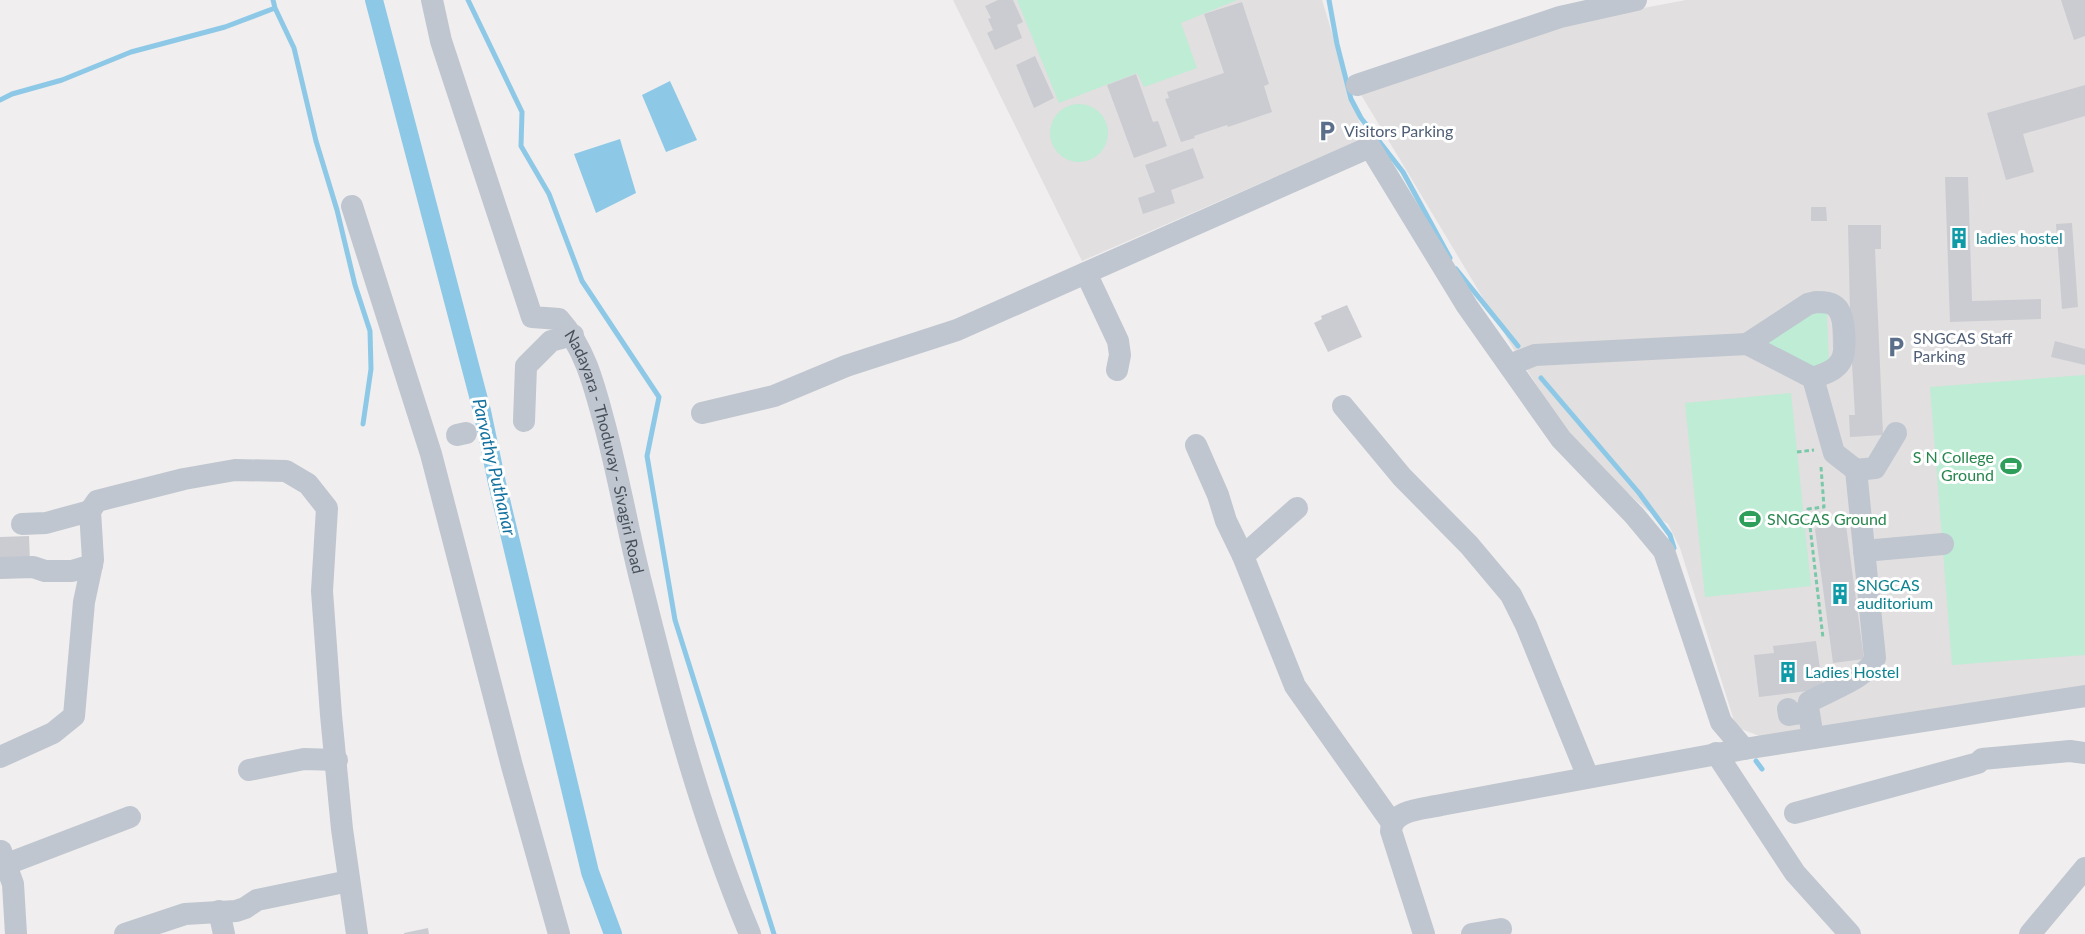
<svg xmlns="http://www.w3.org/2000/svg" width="2085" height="934" font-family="Lato,sans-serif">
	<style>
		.education { fill: #e1dfdf }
		.green { fill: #beecd5 }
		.water { fill: #8dc9e7 }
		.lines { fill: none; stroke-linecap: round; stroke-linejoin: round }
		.stream { stroke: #8dc9e7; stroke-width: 5 }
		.canal { stroke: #8dc9e7; stroke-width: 18 }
		.building { fill: #cbccd2 }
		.path { stroke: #78c8aa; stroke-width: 3; stroke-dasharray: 4.5 3; stroke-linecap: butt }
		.minor { stroke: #bfc6cf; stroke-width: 22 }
		.labels { text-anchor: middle; stroke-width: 6; stroke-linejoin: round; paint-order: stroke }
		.service-label { font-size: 16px; fill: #4e5e75; stroke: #fff; text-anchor: start }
		.culture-label { font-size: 16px; fill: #0d838f; stroke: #fff; text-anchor: start }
		.street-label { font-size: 16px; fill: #474f5a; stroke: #fff }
		.leisure-label { font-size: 16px; fill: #27864d; stroke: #fff; text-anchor: end }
		.water-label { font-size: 18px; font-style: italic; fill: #1472a0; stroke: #fff }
	</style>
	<rect width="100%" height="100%" fill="#f0eeee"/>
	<path class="education" d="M 953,0 L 1322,0 L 1364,138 L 1082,261 Z
		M 1686,0 L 2085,0 L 2085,690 L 1767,739 L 1736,727 L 1680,548 L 1668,524 L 1647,510 L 1577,448 L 1513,348 L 1360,93 L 1564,23 Z"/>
	<path class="green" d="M 1017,0 L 1237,0 L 1181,23 L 1197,68 L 1144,87 L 1137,73 L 1059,103 Z
		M1050 133a29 29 0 1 1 58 0a29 29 0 1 1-58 0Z
		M 1815,308 L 1827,314 L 1829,365 L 1823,370 L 1751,343 Z
		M 2085,375 L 2085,655 L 1952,665 L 1930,387 Z
		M 1791,393 L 1811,586 L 1705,597 L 1685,403 Z"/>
	<path class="water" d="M 670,81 L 697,140 L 666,152 L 642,95 Z
		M 620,139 L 636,193 L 596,213 L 574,154 Z"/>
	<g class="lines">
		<path class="stream" d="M 468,0 L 522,112 L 521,146 L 549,194 L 582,281 L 659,397 L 647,456 L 675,620 L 774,934
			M 1329,0 L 1337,44 L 1351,99 L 1361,118 L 1403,172 L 1450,258
			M 275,8 L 294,48 L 316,141 L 337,210 L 355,285 L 370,331 L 371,369 L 363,424
			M 0,100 L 12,94 L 62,80 L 131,52 L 225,27 L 275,8 L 273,0
			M 1456,269 L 1518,346
			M 1541,378 L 1639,493 L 1670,535 L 1674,548
			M 1756,761 L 1762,769"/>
		<path class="canal" d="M 374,0 L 482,411 L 497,483 L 590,872 L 613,934"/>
	</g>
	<path class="building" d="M 998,0 L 1013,0 L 1023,22 L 1017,25 L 1022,38 L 995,50 L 987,33 L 993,30 L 988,19 L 991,18 L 985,6 Z
		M 2061,0 L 2085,0 L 2085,36 L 2074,40 Z
		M 1242,2 L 1269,84 L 1264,86 L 1272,112 L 1228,127 L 1227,125 L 1194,136 L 1195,138 L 1181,142 L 1165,99 L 1169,98 L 1167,92 L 1224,73 L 1204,14 Z
		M 1035,56 L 1054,98 L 1034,108 L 1016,65 Z
		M 1136,74 L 1153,122 L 1158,121 L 1167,146 L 1134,158 L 1107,85 Z
		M 2085,85 L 2085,116 L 2023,134 L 2034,172 L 2006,180 L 1987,113 Z
		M 1193,148 L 1204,178 L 1171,190 L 1175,203 L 1143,214 L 1138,198 L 1155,192 L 1145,165 Z
		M 1945,177 L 1968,177 L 1972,301 L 2041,299 L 2041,319 L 1950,322 Z
		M 1811,207 L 1826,207 L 1827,221 L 1811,221 Z
		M 2072,223 L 2078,307 L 2062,309 L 2056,224 Z
		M 1848,225 L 1881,225 L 1881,249 L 1875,249 L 1883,435 L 1850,437 L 1849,415 L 1855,415 L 1851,347 L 1833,348 L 1832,314 L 1850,312 Z
		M 1347,305 L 1362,337 L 1328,352 L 1314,323 L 1322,319 L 1321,316 Z
		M 2055,341 L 2085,349 L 2085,365 L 2051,357 Z
		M 1845,518 L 1864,659 L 1833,663 L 1815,529 L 1817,528 L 1817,522 Z
		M 29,536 L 30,562 L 0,562 L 0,537 Z
		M 1816,641 L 1823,689 L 1759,697 L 1754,655 L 1774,653 L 1773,646 Z
		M 428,928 L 429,934 L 404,934 L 404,933 Z"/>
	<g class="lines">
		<path class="path" d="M 1797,452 L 1814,450
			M 1821,467 L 1824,507 L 1808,509 L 1823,638"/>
		<g class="minor">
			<path id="s1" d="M 432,0 L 441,41 L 532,317 L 559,319 C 585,348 594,385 604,422 C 619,477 628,532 642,586 C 671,704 703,822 750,934"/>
			<path d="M 1357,85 L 1560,17 L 1636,0"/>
			<path d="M 352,206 L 431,454 L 512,766 L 559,934"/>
			<path d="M 1086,273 L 1118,341 L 1120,355 L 1117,370"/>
			<path d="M 1816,302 C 1824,302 1833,302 1838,309 C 1845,319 1847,350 1841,361 C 1835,371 1824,374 1813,378 L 1747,344 L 1808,304 Z"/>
			<path d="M 1509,365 L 1535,355 L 1747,344"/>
			<path d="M 1813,378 L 1834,453 L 1856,470 L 1875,468 L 1896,433"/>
			<path d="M 1343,406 L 1402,477 L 1469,545 L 1511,595 L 1526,625 L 1588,777"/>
			<path d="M 702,413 L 774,396 L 846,366 L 957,330 L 1370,147 L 1467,306 L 1561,439 L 1634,515 L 1664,551 L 1721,722 L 1744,749 L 2085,696"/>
			<path d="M 524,421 L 526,366 L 551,341 L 573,335"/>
			<path d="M 457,435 L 466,433"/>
			<path d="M 1196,445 L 1218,495 L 1226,521 L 1243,556 L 1295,686 L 1392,823"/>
			<path d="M 22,524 L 46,523 L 90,511"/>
			<path d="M 1864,551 L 1943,544"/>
			<path d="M 1243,556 L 1297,508"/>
			<path d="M 0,568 L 33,567 L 45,571 L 72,571 L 92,565"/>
			<path d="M 1788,709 L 1789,715 L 1808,712"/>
			<path d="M 1813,738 L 1808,707 L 1809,702 C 1827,691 1869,678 1875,658 L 1856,470"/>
			<path d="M 1716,753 L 1795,873 L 1850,934"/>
			<path d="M 0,757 L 53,733 L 74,716 L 84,602 L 93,560 L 90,511 L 97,501 L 184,479 L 235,470 L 286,471 L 308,484 L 327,508 L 322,591 L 331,715 L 342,829 L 357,934"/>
			<path d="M 249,770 L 304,759 L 337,760"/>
			<path d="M 1795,813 L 1978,763 L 1982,759 L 2070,751 L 2085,753"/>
			<path d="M 1,851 L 13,884 L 16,934"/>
			<path d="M 7,864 L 130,817"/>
			<path d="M 219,911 L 224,934"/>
			<path d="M 125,934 L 185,914 L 236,911 L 245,908 L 257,900 L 349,881"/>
			<path d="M 1424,934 L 1391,831 C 1392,809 1424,809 1441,805 L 1744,749"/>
			<path d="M 1472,934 L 1501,929"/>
			<path d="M 2030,934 L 2085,868"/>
		</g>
	</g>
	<defs>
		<symbol id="parking-bare" viewBox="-9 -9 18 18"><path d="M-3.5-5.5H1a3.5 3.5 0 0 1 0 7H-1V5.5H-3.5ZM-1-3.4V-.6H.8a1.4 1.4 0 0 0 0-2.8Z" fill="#5c6f8a" stroke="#fff" stroke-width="2.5" paint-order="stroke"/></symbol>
		<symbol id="building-bare" viewBox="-9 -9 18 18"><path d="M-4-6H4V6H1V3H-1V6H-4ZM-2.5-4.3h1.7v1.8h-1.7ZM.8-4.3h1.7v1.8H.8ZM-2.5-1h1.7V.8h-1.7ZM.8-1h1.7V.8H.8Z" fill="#0f9aa8" stroke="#fff" stroke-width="2.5" paint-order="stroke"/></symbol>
		<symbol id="stadium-bare" viewBox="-9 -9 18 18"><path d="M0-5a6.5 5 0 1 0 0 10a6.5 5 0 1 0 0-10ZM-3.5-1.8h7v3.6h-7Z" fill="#2e9e5b" stroke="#fff" stroke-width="2.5" paint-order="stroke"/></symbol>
	</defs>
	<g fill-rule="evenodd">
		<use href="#parking-bare" x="1312" y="116" width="30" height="30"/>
		<use href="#building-bare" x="1944" y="223" width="30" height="30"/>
		<use href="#parking-bare" x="1881" y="332" width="30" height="30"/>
		<use href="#stadium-bare" x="1996" y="451" width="30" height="30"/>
		<use href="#stadium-bare" x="1735" y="504" width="30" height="30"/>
		<use href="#building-bare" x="1825" y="579" width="30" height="30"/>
		<use href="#building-bare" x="1773" y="657" width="30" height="30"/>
	</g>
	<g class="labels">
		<g class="service-label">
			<text x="1344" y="137">Visitors Parking</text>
			<text x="1913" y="344">SNGCAS Staff<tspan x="1913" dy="18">Parking</tspan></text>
		</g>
		<g class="culture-label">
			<text x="1976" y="244">ladies hostel</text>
			<text x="1857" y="591">SNGCAS<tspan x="1857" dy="18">auditorium</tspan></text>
			<text x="1805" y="678">Ladies Hostel</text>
		</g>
		<g class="street-label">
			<text dy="6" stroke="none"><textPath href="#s1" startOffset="502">Nadayara - Thoduvay - Sivagiri Road</textPath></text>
		</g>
		<g class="leisure-label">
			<text x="1994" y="463">S N College<tspan x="1994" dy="18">Ground</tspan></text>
			<text x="1767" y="525" text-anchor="start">SNGCAS Ground</text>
		</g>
		<g class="water-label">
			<text transform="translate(494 467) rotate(77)" y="6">Parvathy Puthanar</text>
		</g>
	</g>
</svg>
